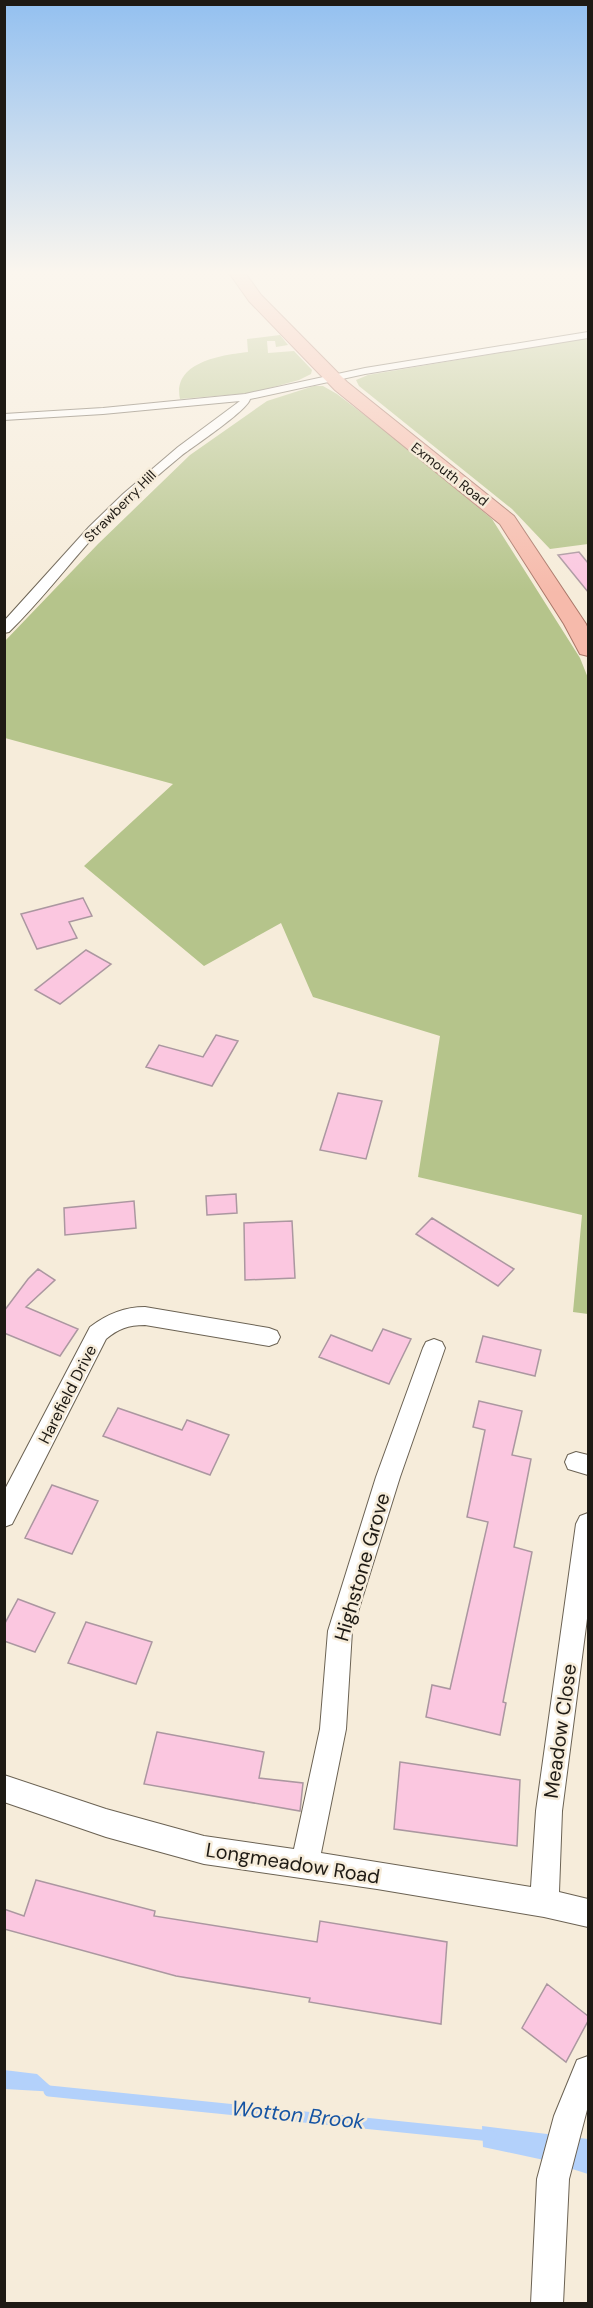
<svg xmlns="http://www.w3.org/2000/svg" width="593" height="2308" font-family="'DM Sans',sans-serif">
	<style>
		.green { fill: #b5c48b }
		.water { fill: #b3d1fb }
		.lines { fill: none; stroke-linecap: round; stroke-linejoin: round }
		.stream { stroke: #b3d1fb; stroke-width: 11 }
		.building { fill: #fbc7e0; stroke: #ab97a0; stroke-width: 1.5 }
		.minor-casing { stroke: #6b6253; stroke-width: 2 }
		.trunk-casing { stroke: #a97668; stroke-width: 2 }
		.minor { fill: #fff; fill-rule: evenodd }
		.trunk { fill: #f6baab; fill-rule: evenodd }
		.labels { text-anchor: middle; stroke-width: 5; stroke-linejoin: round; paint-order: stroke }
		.far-street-label { font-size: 14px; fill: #1e1a14; stroke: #f6ecda }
		.street-label { font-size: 16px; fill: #1e1a14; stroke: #f6ecda }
		.near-street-label { font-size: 20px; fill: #1e1a14; stroke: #f6ecda }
		.near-water-label { font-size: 21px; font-style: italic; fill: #1654a3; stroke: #f6ecda }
	</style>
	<rect width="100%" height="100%" fill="#f6ecda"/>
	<path class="green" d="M 280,335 L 288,345 L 276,347 L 275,341 L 267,341 L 268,353 L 294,351 L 312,370 L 311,374 L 299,380 L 251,393 L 180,399 C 172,362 222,355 248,352 L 247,339 Z
		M 588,338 L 588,544 L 550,549 L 512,509 L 359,386 L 356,380 L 368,375 Z
		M 314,386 L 323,386 L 337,394 L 400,442 L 492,519 L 580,658 L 588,678 L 588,1314 L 573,1312 L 582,1215 L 418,1177 L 440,1036 L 313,997 L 281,923 L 204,966 L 84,866 L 173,784 L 5,738 L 4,642 L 98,544 L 190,455 L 267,401 Z"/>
	<path class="water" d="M 4,2070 L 37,2074 L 57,2092 L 5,2089 Z
		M 482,2126 L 588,2139 L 588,2174 L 544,2160 L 483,2147 Z"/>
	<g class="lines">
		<path class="stream" d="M 49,2091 L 491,2136"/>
	</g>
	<path class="building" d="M 579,552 L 588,563 L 588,592 L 558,555 Z
		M 83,898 L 92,916 L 69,922 L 77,938 L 37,949 L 21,914 Z
		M 86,950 L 111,964 L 60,1004 L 35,990 Z
		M 216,1035 L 238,1041 L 212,1086 L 146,1067 L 159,1045 L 203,1057 Z
		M 338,1093 L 382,1101 L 366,1159 L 320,1150 Z
		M 236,1194 L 237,1213 L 207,1215 L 206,1196 Z
		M 134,1201 L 136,1228 L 65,1235 L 64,1208 Z
		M 432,1218 L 514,1269 L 498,1286 L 416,1234 Z
		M 292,1221 L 295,1278 L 245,1280 L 244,1223 Z
		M 38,1269 L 55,1280 L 26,1307 L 78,1329 L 60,1356 L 4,1333 L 4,1311 L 28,1279 Z
		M 383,1329 L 411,1339 L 389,1384 L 319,1357 L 331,1335 L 372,1351 Z
		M 483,1336 L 541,1350 L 535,1376 L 476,1362 Z
		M 479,1401 L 522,1411 L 512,1455 L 531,1459 L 514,1547 L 532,1552 L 503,1702 L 506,1703 L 500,1735 L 426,1717 L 432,1685 L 450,1689 L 488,1522 L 467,1517 L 485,1430 L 473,1427 Z
		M 118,1408 L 182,1430 L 187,1420 L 229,1435 L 210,1475 L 103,1436 Z
		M 52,1485 L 98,1501 L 72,1554 L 25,1538 Z
		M 18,1599 L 55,1613 L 35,1652 L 4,1641 L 4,1625 Z
		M 86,1622 L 152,1642 L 136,1684 L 68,1663 Z
		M 157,1732 L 264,1752 L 259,1778 L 303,1783 L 300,1811 L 144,1784 Z
		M 400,1762 L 520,1780 L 517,1846 L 394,1829 Z
		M 36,1880 L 155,1911 L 154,1916 L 317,1942 L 320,1921 L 447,1942 L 441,2024 L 309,2002 L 310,1998 L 176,1976 L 4,1929 L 4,1909 L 24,1916 Z
		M 547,1984 L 588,2016 L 588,2021 L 566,2062 L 522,2028 Z"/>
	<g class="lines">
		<defs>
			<path id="minor" d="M 588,332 L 588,338 L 365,374 L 250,399 C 248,410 194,446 181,456 C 152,480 123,505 97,533 C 67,566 41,601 9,632 L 4,633 L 4,621 L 89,527 L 123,494 L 178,447 L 240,401 L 103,414 L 4,420 L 4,414 L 103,408 L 245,394 L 365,368 Z
				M 145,1307 L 269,1328 L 277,1331 L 280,1337 L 277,1343 L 269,1346 L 145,1325 C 128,1325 118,1329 106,1339 L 12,1524 L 4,1527 L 4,1491 L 90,1327 C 107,1314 124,1307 145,1307 Z
				M 434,1339 L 442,1342 L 445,1348 L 400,1477 L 352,1631 L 346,1729 L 321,1853 L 531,1887 L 536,1811 L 576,1524 L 580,1516 L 588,1513 L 588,1611 L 562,1811 L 559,1892 L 588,1899 L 588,1927 L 544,1917 L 377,1889 L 204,1864 L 106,1837 L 4,1802 L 4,1775 L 106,1809 L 204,1836 L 294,1849 L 320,1729 L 328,1631 L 376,1477 L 423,1348 L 426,1342 Z
				M 576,1452 L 588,1455 L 588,1475 L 568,1469 L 565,1462 L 568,1455 Z
				M 588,2056 L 588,2106 L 569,2179 L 563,2304 L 531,2304 L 537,2179 L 554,2116 L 577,2060 Z"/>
			<path id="trunk" d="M 227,270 L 243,270 L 261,295 L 347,382 L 514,516 L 586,624 L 588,629 L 588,656 L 580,654 L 564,624 L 500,524 L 335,390 L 249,301 Z"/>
		</defs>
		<use href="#minor" class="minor-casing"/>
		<use href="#trunk" class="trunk-casing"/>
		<use href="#minor" class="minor"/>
		<use href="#trunk" class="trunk"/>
	</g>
	<linearGradient id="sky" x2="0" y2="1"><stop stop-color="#93c0f0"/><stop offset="0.46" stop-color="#fbf6ee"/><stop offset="1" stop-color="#fbf6ee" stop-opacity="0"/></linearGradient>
	<rect width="593" height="593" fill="url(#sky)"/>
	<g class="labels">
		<g class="far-street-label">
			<text transform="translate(450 474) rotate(38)" y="5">Exmouth Road</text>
			<text transform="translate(120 506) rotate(-45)" y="5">Strawberry Hill</text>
		</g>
		<g class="street-label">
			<text transform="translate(67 1394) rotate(-63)" y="6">Harefield Drive</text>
		</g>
		<g class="near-street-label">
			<text transform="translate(362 1567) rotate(-74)" y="7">Highstone Grove</text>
			<text transform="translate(560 1731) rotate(-82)" y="7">Meadow Close</text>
			<text transform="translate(293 1863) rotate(9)" y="7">Longmeadow Road</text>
		</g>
		<g class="near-water-label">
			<text transform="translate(298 2115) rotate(6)" y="7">Wotton Brook</text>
		</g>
	</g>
	<rect width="593" height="2308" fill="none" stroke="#1e1a14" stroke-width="12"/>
</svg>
